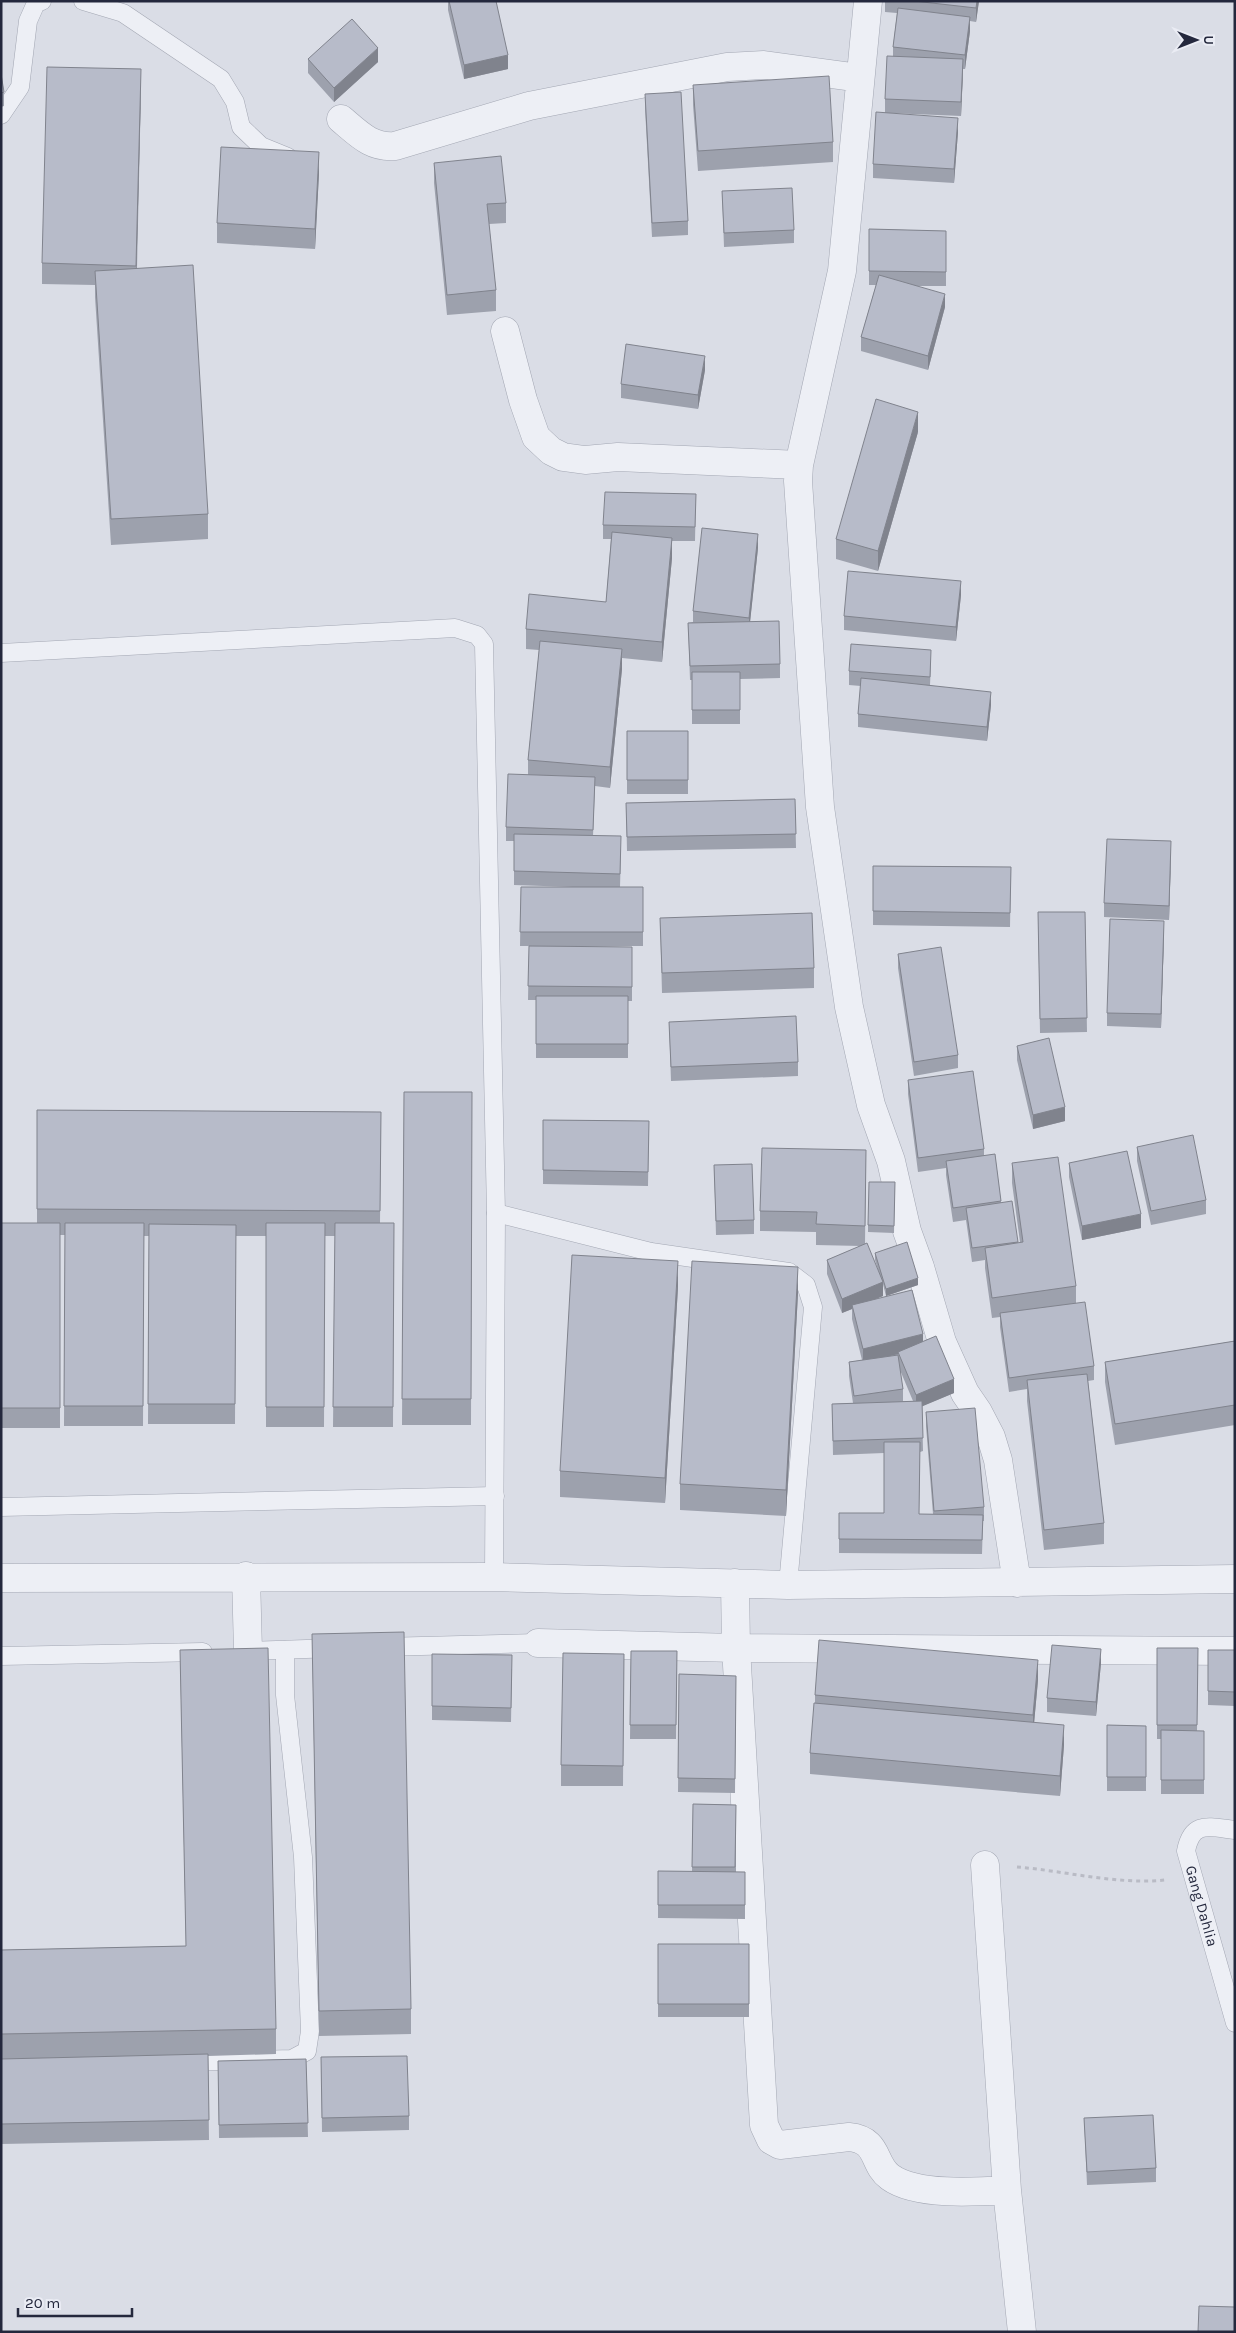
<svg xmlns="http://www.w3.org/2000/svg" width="1236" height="2333" font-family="Karla,sans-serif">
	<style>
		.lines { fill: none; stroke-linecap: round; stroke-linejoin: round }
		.service-casing { stroke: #a3a7b3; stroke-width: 19 }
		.minor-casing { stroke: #a3a7b3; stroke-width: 29 }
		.path { stroke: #b9bbc5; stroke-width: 3; stroke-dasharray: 4 4; stroke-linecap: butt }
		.service { stroke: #edeff5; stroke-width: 18 }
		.minor { stroke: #edeff5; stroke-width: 28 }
		.wall { fill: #9da1ad; fill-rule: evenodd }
		.shaded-wall { fill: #80838d }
		.building { fill: #b7bbc9; stroke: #80838d }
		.labels { text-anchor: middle; stroke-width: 4; stroke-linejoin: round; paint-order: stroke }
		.street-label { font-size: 15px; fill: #24283d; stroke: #eaecf4 }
	</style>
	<rect width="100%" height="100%" fill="#dadde6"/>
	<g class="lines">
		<defs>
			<g id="service">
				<path d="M 83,1 L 123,13 L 221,79 L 235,102 L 241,127 L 261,146 L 288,157"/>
				<path d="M 1,115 L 20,87 L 28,21 L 36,3 L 42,1"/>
				<path d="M 1,653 L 455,628 L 477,635 L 484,644 L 496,1213 L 494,1577"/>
				<path d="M 496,1213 L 651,1252 L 789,1272 L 806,1285 L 813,1307 L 788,1585"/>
				<path d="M 1,1507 L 495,1496"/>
				<path d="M 382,1647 L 538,1643"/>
				<path d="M 244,1651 L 336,1648"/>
				<path d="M 1,1656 L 203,1652"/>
				<path id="s1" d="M 1235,1830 C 1209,1827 1192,1820 1186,1851 L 1235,2023"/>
				<path d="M 185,2062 L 292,2059 L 307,2051 L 310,2031 L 303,1857 L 285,1695 L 285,1650"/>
			</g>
			<path id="minor" d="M 868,1 L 842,271 L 799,465 L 798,481 L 820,807 L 849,1007 L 871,1105 L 891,1161 L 907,1231 L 920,1267 L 942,1342 L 965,1393 L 978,1412 L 991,1437 L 998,1460 L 1017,1583
				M 341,119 C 359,134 371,148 395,146 L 529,106 L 727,67 L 764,65 L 860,78
				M 505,331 L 523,400 L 536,437 L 551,451 L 563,457 L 585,460 L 618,457 L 799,465
				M 246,1576 L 248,1651
				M 1,1578 L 494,1577 L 788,1585 L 1235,1579
				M 735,1583 L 736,1648 L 764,2125 L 771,2140 L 780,2145 L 849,2137 C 880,2140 872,2164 890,2177 C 916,2196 976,2192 1007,2190 L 985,1865
				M 538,1643 L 736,1648 L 1235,1651
				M 1007,2190 L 1022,2332"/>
		</defs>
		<use href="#service" class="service-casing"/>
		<use href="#minor" class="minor-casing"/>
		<path class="path" d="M 1017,1867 C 1066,1871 1117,1885 1165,1880"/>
		<use href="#service" class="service"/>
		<use href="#minor" class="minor"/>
	</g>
	<path class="wall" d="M 448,1 L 496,1 L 508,69 L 464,79 L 448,10 Z
		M 885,1 L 979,1 L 976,22 L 970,21 L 970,31 L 965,69 L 963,69 L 961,116 L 889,113 L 958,132 L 954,183 L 873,178 L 873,164 L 885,113 L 885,99 L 893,56 L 893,47 L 897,13 L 885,12 Z
		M 308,59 L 378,62 L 334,102 L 308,73 Z
		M 1,74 L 4,92 L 4,106 L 1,107 Z
		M 693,85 L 833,142 L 833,162 L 698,171 L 693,105 Z
		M 141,89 L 137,269 L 208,514 L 208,539 L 111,545 L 95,297 L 95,285 L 42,284 L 42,263 Z
		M 645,94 L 688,221 L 688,235 L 652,237 L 645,108 Z
		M 434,163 L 506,203 L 506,223 L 489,224 L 496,290 L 496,311 L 447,315 L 434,183 Z
		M 319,173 L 315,249 L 217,243 L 217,223 Z
		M 722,191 L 794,230 L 794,243 L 724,247 Z
		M 869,229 L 946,231 L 946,286 L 917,286 L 945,307 L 928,370 L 861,351 L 861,337 L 876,285 L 869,285 Z
		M 705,370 L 698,409 L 621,398 L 621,384 Z
		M 918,432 L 878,571 L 836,559 L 836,539 Z
		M 696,494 L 695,541 L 672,541 L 672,558 L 662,662 L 622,658 L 622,669 L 610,788 L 595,786 L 593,836 L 621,850 L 620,887 L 643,887 L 643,946 L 520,946 L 521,887 L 573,887 L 514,885 L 514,841 L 506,841 L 506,827 L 528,775 L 528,760 L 539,650 L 526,649 L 526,629 L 606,602 L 611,539 L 603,539 L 603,525 Z
		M 758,548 L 750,621 L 780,664 L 780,678 L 740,679 L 740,724 L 692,724 L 692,680 L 690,680 L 688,623 L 693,622 L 693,611 Z
		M 961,595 L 956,641 L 844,630 L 844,616 Z
		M 931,663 L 930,685 L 991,705 L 987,741 L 858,727 L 858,714 L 861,686 L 849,685 L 849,671 Z
		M 627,731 L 688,731 L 688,794 L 627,794 Z
		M 795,799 L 796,848 L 627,851 L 626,803 Z
		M 1171,855 L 1169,920 L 1104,917 L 1104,903 Z
		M 873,866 L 1011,867 L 1010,927 L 873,925 Z
		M 1038,912 L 1085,912 L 1087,1032 L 1040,1033 Z
		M 660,918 L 814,968 L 814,988 L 662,993 Z
		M 1164,935 L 1161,1028 L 1107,1026 L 1107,1013 Z
		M 529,946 L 632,947 L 632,1001 L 628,1001 L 628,1058 L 536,1058 L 536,1000 L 528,1000 Z
		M 898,954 L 958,1055 L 958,1068 L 914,1076 L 898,968 Z
		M 669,1022 L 798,1062 L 798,1076 L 671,1081 Z
		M 1017,1046 L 1065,1121 L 1033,1129 L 1017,1060 Z
		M 908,1080 L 984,1149 L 984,1156 L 995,1154 L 1001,1203 L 1018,1243 L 1020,1242 L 1012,1183 L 1012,1163 L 1076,1286 L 1076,1303 L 1094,1366 L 1094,1380 L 1088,1381 L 1104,1523 L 1104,1544 L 1044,1550 L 1027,1401 L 1027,1389 L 1009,1392 L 1000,1327 L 1000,1317 L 992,1318 L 985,1268 L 985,1260 L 972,1262 L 966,1220 L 953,1222 L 946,1175 L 946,1168 L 918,1172 L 908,1094 Z
		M 404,1092 L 472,1092 L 471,1425 L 402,1425 Z
		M 37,1110 L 381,1112 L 380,1223 L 394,1223 L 393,1427 L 333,1427 L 335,1236 L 325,1236 L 324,1427 L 266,1427 L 266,1236 L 236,1236 L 235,1424 L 148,1424 L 149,1236 L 144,1236 L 143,1426 L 64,1426 L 65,1235 L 60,1235 L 60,1428 L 1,1428 L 1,1223 L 37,1223 Z
		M 543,1120 L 649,1121 L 648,1186 L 543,1184 Z
		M 1137,1147 L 1206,1200 L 1206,1214 L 1151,1225 L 1137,1161 Z
		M 866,1150 L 865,1244 L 880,1276 L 875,1260 L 875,1253 L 918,1285 L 886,1296 L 883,1284 L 883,1296 L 877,1298 L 923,1342 L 954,1393 L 922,1406 L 923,1451 L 920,1452 L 919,1514 L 933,1514 L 926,1426 L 926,1412 L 984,1507 L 984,1521 L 983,1521 L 982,1554 L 839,1553 L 839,1513 L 884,1513 L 884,1453 L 833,1455 L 832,1404 L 853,1403 L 849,1376 L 849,1362 L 862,1360 L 852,1319 L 852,1309 L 842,1313 L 827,1274 L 827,1260 L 861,1246 L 816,1245 L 816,1232 L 760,1231 L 760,1211 ZM 900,1370 L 913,1401 L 903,1401 L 903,1389 Z
		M 1069,1163 L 1141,1228 L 1082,1240 L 1069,1177 Z
		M 714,1165 L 754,1220 L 754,1234 L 716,1235 Z
		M 895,1182 L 894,1233 L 868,1232 L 868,1225 Z
		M 678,1287 L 665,1503 L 560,1497 L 560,1471 Z
		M 798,1293 L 786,1516 L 680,1510 L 680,1484 Z
		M 1235,1341 L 1235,1425 L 1115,1445 L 1105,1382 L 1105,1362 Z
		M 312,1634 L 411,2009 L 411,2034 L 319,2036 Z
		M 1157,1648 L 1198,1648 L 1197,1731 L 1204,1731 L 1204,1794 L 1161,1794 L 1161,1739 L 1157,1739 Z
		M 180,1650 L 276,2029 L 276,2054 L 208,2056 L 209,2140 L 1,2144 L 1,1950 L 186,1946 Z
		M 1208,1650 L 1235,1650 L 1235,1706 L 1208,1705 Z
		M 631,1651 L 677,1651 L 676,1739 L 630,1739 Z
		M 432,1654 L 512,1669 L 511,1722 L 432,1720 Z
		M 624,1654 L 623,1786 L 561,1786 L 561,1765 Z
		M 1101,1663 L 1096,1716 L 1047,1712 L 1047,1698 Z
		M 679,1674 L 736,1676 L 735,1793 L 678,1792 Z
		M 1038,1680 L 1034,1723 L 1064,1745 L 1060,1796 L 810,1774 L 810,1753 L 815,1703 L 815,1695 Z
		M 1107,1725 L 1146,1726 L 1146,1791 L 1107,1791 Z
		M 693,1804 L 736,1805 L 736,1872 L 745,1872 L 745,1919 L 658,1918 L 658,1871 L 692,1872 Z
		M 658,1944 L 749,1944 L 749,2017 L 658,2017 Z
		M 321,2057 L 409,2116 L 409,2130 L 322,2132 Z
		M 306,2059 L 308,2137 L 219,2138 L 218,2061 Z
		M 1084,2118 L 1156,2168 L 1156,2182 L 1087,2185 Z"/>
	<path class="shaded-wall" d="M 977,1 L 979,1 L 976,22 L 976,8 Z
		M 970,17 L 970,31 L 965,69 L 965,55 Z
		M 378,48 L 378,62 L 334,102 L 334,88 Z
		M 508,55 L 508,69 L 464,79 L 464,65 Z
		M 963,59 L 963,73 L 961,116 L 961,102 Z
		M 141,69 L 141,89 L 136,286 L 136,266 Z
		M 958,118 L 958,132 L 954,183 L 954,169 Z
		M 319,152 L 319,173 L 315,249 L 315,229 Z
		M 945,294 L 945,307 L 928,370 L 928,356 Z
		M 705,356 L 705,370 L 698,409 L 698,395 Z
		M 918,412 L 918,432 L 878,571 L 878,551 Z
		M 758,534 L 758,548 L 749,632 L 749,618 Z
		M 672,538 L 672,558 L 662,662 L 662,642 Z
		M 961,581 L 961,595 L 956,641 L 956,627 Z
		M 622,649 L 622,669 L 610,788 L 610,767 Z
		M 991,692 L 991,705 L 987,741 L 987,727 Z
		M 1171,841 L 1171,855 L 1169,920 L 1169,906 Z
		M 1164,921 L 1164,935 L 1161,1028 L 1161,1014 Z
		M 1065,1107 L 1065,1121 L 1033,1129 L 1033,1115 Z
		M 1141,1214 L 1141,1228 L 1082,1240 L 1082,1226 Z
		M 678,1261 L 678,1287 L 665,1503 L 665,1478 Z
		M 798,1267 L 798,1293 L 786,1516 L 786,1490 Z
		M 918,1278 L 918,1285 L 886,1296 L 886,1289 Z
		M 883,1282 L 883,1296 L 853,1309 L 852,1305 L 852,1309 L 842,1313 L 842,1299 Z
		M 923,1334 L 923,1348 L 898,1352 L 898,1354 L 863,1363 L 863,1349 Z
		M 954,1379 L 954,1393 L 916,1409 L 916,1395 Z
		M 1101,1649 L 1101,1663 L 1096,1716 L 1096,1702 Z
		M 1038,1660 L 1038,1680 L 1033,1735 L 1033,1715 Z
		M 1064,1725 L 1064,1745 L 1060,1796 L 1060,1776 Z"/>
	<path class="building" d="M 449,1 L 496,1 L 508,55 L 464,65 Z
		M 914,1 L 977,1 L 976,8 Z
		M 898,8 L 970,17 L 965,55 L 893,47 Z
		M 352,19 L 378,48 L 334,88 L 308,59 Z
		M 887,56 L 963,59 L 961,102 L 885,99 Z
		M 47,67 L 141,69 L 136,266 L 42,263 Z
		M 1,74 L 4,92 L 1,93 Z
		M 829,76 L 833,142 L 698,151 L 693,85 Z
		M 681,92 L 688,221 L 652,223 L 645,94 Z
		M 876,112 L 958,118 L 954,169 L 873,164 Z
		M 221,147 L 319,152 L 315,229 L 217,223 Z
		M 501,156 L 506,203 L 487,204 L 496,290 L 447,295 L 434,163 Z
		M 792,188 L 794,230 L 724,233 L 722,191 Z
		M 869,229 L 946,231 L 946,272 L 869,271 Z
		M 193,265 L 208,514 L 111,519 L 95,271 Z
		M 879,275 L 945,294 L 928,356 L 861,337 Z
		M 626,344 L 705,356 L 698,395 L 621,384 Z
		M 876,399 L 918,412 L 878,551 L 836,539 Z
		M 605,492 L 696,494 L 695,527 L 603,525 Z
		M 702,528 L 758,534 L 749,618 L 693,611 Z
		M 612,532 L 672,538 L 662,642 L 526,629 L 529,594 L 606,602 Z
		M 848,571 L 961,581 L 956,627 L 844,616 Z
		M 779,621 L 780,664 L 690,666 L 688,623 Z
		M 540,641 L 622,649 L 610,767 L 528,760 Z
		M 851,644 L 931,650 L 930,677 L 849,671 Z
		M 692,672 L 740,672 L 740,710 L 692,710 Z
		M 861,678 L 991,692 L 987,727 L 858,714 Z
		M 627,731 L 688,731 L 688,780 L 627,780 Z
		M 508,774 L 595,777 L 593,830 L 506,827 Z
		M 795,799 L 796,834 L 627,837 L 626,803 Z
		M 514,834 L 621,836 L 620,874 L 514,871 Z
		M 1107,839 L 1171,841 L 1169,906 L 1104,903 Z
		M 873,866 L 1011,867 L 1010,913 L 873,911 Z
		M 521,887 L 643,887 L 643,932 L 520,932 Z
		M 1038,912 L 1085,912 L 1087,1018 L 1040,1019 Z
		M 812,913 L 814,968 L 662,973 L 660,918 Z
		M 1110,919 L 1164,921 L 1161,1014 L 1107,1013 Z
		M 529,946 L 632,947 L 632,987 L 528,986 Z
		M 941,947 L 958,1055 L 914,1062 L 898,954 Z
		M 536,996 L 628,996 L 628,1044 L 536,1044 Z
		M 796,1016 L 798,1062 L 671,1067 L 669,1022 Z
		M 1049,1038 L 1065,1107 L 1033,1115 L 1017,1046 Z
		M 973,1071 L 984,1149 L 918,1158 L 908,1080 Z
		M 404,1092 L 472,1092 L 471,1399 L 402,1399 Z
		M 37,1110 L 381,1112 L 380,1211 L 37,1209 Z
		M 543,1120 L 649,1121 L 648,1172 L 543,1170 Z
		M 1193,1135 L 1206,1200 L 1151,1211 L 1137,1147 Z
		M 762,1148 L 866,1150 L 865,1226 L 816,1224 L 817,1212 L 760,1211 Z
		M 1127,1151 L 1141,1214 L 1082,1226 L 1069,1163 Z
		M 995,1154 L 1001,1201 L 953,1208 L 946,1161 Z
		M 1058,1157 L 1076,1286 L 992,1298 L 985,1248 L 1023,1242 L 1012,1163 Z
		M 752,1164 L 754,1220 L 716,1221 L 714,1165 Z
		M 869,1182 L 895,1182 L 894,1226 L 868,1225 Z
		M 1012,1201 L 1018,1242 L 972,1248 L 966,1208 Z
		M 1,1223 L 60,1223 L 60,1408 L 1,1408 Z
		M 65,1223 L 144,1223 L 143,1406 L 64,1406 Z
		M 266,1223 L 325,1223 L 324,1407 L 266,1407 Z
		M 335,1223 L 394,1223 L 393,1407 L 333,1407 Z
		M 149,1224 L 236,1225 L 235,1404 L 148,1404 Z
		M 907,1242 L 918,1278 L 886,1289 L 875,1253 Z
		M 867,1243 L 883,1282 L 842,1299 L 827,1260 Z
		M 572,1255 L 678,1261 L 665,1478 L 560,1471 Z
		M 692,1261 L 798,1267 L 786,1490 L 680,1484 Z
		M 912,1290 L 923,1334 L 863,1349 L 852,1305 Z
		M 1085,1302 L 1094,1366 L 1009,1378 L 1000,1313 Z
		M 936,1336 L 954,1379 L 916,1395 L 898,1352 Z
		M 1235,1341 L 1235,1405 L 1115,1424 L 1105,1362 Z
		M 898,1355 L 903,1389 L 854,1396 L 849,1362 Z
		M 1087,1374 L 1104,1523 L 1044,1530 L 1027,1380 Z
		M 922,1401 L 923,1438 L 833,1441 L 832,1404 Z
		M 975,1408 L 984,1507 L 934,1511 L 926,1412 Z
		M 884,1442 L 920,1442 L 919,1514 L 983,1515 L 982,1540 L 839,1539 L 839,1513 L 884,1513 Z
		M 404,1632 L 411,2009 L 319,2011 L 312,1634 Z
		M 819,1640 L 1038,1660 L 1033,1715 L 815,1695 Z
		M 1052,1645 L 1101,1649 L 1096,1702 L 1047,1698 Z
		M 268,1648 L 276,2029 L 1,2034 L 1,1950 L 186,1946 L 180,1650 Z
		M 1157,1648 L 1198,1648 L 1197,1725 L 1157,1725 Z
		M 1208,1650 L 1235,1650 L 1235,1692 L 1208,1691 Z
		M 631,1651 L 677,1651 L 676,1725 L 630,1725 Z
		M 563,1653 L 624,1654 L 623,1766 L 561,1765 Z
		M 432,1654 L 512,1655 L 511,1708 L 432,1706 Z
		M 679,1674 L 736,1676 L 735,1779 L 678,1778 Z
		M 814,1703 L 1064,1725 L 1060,1776 L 810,1753 Z
		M 1107,1725 L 1146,1726 L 1146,1777 L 1107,1777 Z
		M 1161,1730 L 1204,1731 L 1204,1780 L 1161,1780 Z
		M 693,1804 L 736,1805 L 735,1867 L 692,1867 Z
		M 658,1871 L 745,1872 L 745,1905 L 658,1905 Z
		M 658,1944 L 749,1944 L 749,2004 L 658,2004 Z
		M 208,2054 L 209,2120 L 1,2124 L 1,2059 Z
		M 407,2056 L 409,2116 L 322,2118 L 321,2057 Z
		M 306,2059 L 308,2123 L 219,2125 L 218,2061 Z
		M 1153,2115 L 1156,2168 L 1087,2172 L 1084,2118 Z
		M 1199,2306 L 1235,2307 L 1235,2332 L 1198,2332 Z"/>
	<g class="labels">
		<g class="street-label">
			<text dy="5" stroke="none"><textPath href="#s1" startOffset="120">Gang Dahlia</textPath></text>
		</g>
	</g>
	<rect width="1236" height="2333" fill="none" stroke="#24283d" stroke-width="5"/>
	<g transform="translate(1196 40) rotate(90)" stroke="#eaecf4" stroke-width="4" paint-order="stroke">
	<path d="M0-4L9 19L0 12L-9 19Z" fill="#24283d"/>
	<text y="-8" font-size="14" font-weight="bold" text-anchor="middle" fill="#24283d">U</text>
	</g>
	<path d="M18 2308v8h114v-8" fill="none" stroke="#24283d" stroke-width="2.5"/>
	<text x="25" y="2308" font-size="15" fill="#24283d" stroke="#eaecf4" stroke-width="4" paint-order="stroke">20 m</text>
</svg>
